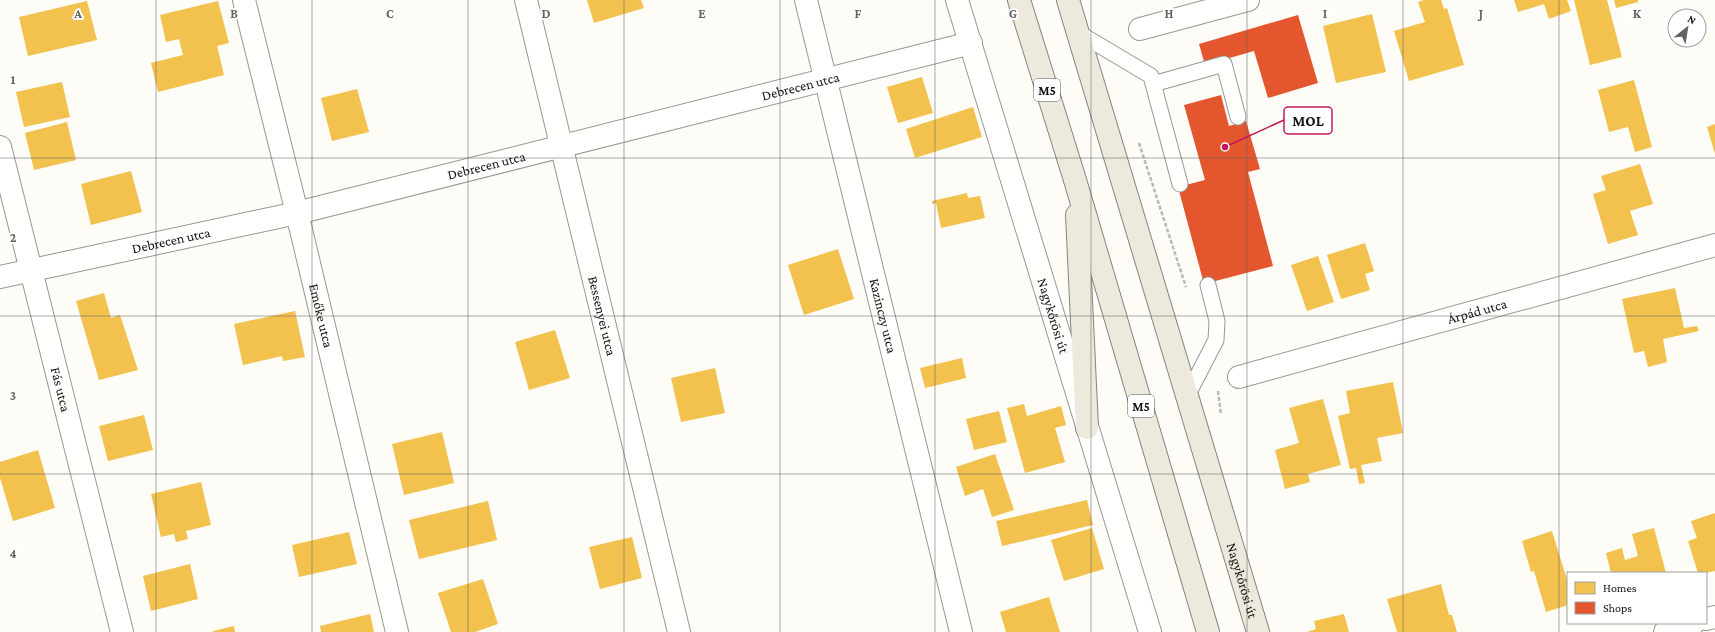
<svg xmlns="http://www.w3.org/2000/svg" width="1715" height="632" font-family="'Crimson Pro',serif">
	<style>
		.homes { fill: #f2c14e }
		.shops { fill: #e4572e }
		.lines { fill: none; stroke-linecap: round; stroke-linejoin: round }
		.lane-casing { stroke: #979795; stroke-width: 17 }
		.street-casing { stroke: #979795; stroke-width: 24 }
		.primary-casing { stroke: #858482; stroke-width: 24 }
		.path { stroke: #b9b9b8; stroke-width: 2.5; stroke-dasharray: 4 2; stroke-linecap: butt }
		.lane { stroke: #fffffe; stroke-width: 15 }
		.street { stroke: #fffffe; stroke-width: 22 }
		.primary { stroke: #ede9dc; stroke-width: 22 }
		.grid { fill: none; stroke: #646362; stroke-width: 1; stroke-opacity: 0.55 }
		.labels { text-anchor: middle; stroke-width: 4; stroke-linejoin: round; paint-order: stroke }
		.shield { fill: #fff; stroke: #585858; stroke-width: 1 }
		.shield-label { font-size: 13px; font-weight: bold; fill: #111 }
		.street-label { font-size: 14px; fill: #111; stroke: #fff }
		.grid-label { font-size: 13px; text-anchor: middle; font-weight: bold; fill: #646362; stroke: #fff; stroke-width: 4; stroke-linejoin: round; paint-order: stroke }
		.leader { fill: none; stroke: #c2185b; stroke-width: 1.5 }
		.callout-dot { fill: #c2185b; stroke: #fff; stroke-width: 1.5 }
		.callout { fill: #fff; stroke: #c2185b; stroke-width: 1.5 }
		.callout-label { font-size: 15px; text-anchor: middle; font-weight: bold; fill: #111 }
	</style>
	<rect width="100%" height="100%" fill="#fdfcf7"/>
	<path class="homes" d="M 587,0 L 641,0 L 644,8 L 594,23 Z
		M 1424,0 L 1441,0 L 1444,9 L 1447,8 L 1464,65 L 1409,81 L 1394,31 L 1425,22 L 1418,2 Z
		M 1514,0 L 1567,0 L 1571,11 L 1549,19 L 1544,4 L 1518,12 Z
		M 1574,0 L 1607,0 L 1622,57 L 1590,65 Z
		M 1614,0 L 1638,0 L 1638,2 L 1616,8 Z
		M 87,1 L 97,40 L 28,56 L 19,17 Z
		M 218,1 L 229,43 L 217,46 L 224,75 L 158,92 L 151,63 L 183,55 L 179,39 L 166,42 L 160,15 Z
		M 1372,14 L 1386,72 L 1336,83 L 1323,26 Z
		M 922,77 L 933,113 L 898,123 L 887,87 Z
		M 1634,80 L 1652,147 L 1635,152 L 1628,127 L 1609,132 L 1598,90 Z
		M 62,82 L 70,117 L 24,127 L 16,92 Z
		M 357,89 L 369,132 L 332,141 L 321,98 Z
		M 973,107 L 982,137 L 915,158 L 906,129 Z
		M 67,122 L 76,160 L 34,170 L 25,133 Z
		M 1715,124 L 1715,154 L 1707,127 Z
		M 1640,164 L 1653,204 L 1630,211 L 1638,235 L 1608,244 L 1593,194 L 1606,190 L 1601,176 Z
		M 131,171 L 142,212 L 91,225 L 81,184 Z
		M 967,193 L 968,198 L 980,196 L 985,218 L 941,228 L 936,203 L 932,204 L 932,201 Z
		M 1365,243 L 1374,271 L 1365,274 L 1370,290 L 1341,299 L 1327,255 Z
		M 838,249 L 854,299 L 804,315 L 788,265 Z
		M 1318,256 L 1334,302 L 1307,311 L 1291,265 Z
		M 1675,288 L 1684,328 L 1697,326 L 1699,331 L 1663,339 L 1667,362 L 1648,367 L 1644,351 L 1634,353 L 1622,299 Z
		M 104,293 L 111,318 L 120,315 L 138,370 L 99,380 L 76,301 Z
		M 295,311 L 305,357 L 283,361 L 282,356 L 243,365 L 234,324 Z
		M 555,330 L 570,378 L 529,390 L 515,342 Z
		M 962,358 L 966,378 L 925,388 L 920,368 Z
		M 715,368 L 725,413 L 681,422 L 671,378 Z
		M 1393,382 L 1403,433 L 1377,438 L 1382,461 L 1361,465 L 1365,483 L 1359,484 L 1356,468 L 1350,469 L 1338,416 L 1350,413 L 1346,391 Z
		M 1323,399 L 1341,465 L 1308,474 L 1310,482 L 1285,489 L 1275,450 L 1299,443 L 1289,408 Z
		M 1024,404 L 1027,416 L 1061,406 L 1066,425 L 1055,428 L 1065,462 L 1025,473 L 1007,408 Z
		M 999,411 L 1007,442 L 974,450 L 966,419 Z
		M 144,415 L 153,450 L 108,461 L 99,426 Z
		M 442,432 L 454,483 L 404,495 L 392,444 Z
		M 38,450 L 55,508 L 13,521 L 0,478 L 0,462 Z
		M 995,454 L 1014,510 L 992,517 L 983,489 L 965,496 L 956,467 Z
		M 201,482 L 211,525 L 186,531 L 188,539 L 176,542 L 174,534 L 161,537 L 151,494 Z
		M 1087,500 L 1093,525 L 1002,546 L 996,521 Z
		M 488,501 L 497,540 L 419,559 L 409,520 Z
		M 1715,513 L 1715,571 L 1706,573 L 1698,573 L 1688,541 L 1697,538 L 1691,521 Z
		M 1092,528 L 1104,569 L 1064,581 L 1051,540 Z
		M 1654,528 L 1666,573 L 1611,573 L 1606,553 L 1622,548 L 1625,560 L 1638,556 L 1632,534 Z
		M 1552,531 L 1568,583 L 1568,605 L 1546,612 L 1534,571 L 1531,572 L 1522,541 Z
		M 349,532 L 357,564 L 299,577 L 292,545 Z
		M 632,537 L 642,578 L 600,589 L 589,547 Z
		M 190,564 L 198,599 L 151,611 L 143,576 Z
		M 483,579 L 498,624 L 475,632 L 451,632 L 438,593 Z
		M 1441,584 L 1449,615 L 1452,615 L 1457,632 L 1397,632 L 1387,599 Z
		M 1049,597 L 1060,632 L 1006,632 L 1000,612 Z
		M 370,614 L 374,632 L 321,632 L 320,626 Z
		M 1344,614 L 1349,632 L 1307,632 L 1316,629 L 1314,621 Z
		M 234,626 L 235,632 L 213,632 L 213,631 Z"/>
	<path class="shops" d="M 1298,15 L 1318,83 L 1268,98 L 1254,51 L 1205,65 L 1199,44 Z
		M 1221,95 L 1229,126 L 1246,121 L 1260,169 L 1248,172 L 1273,266 L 1204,284 L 1178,187 L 1205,180 L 1184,105 Z"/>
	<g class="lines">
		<defs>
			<path id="lane" d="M 1077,32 L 1151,76 L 1180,184
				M 1153,84 L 1224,64 L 1238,117
				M 1187,396 L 1216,340 L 1217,321 L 1208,285"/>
			<g id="street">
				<path id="s1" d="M 244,0 L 297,213 L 397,632"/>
				<path id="s2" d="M 526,0 L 679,632"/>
				<path id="s3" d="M 806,0 L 961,632"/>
				<path id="s4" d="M 957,0 L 1150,632"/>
				<path d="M 1140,29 L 1248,0"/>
				<path id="s5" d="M 0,147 L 122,632"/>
				<path id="s6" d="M 0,277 L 297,213 L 971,43"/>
				<path id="s7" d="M 1239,377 L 1715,245"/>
				<path d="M 1706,619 L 1715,617"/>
				<path d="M 1665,632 L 1694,623"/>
			</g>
			<g id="primary">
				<path d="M 1019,0 L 1075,180 L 1208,632"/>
				<path id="s8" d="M 1068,0 L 1258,632"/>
				<path d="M 1077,215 L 1087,428"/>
			</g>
		</defs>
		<use href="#lane" class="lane-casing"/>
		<use href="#street" class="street-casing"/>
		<use href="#primary" class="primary-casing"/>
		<path class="path" d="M 1139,143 L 1186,287
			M 1218,391 L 1221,415"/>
		<use href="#lane" class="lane"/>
		<use href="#street" class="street"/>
		<use href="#primary" class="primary"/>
	</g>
	<path class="grid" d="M 156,0 L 156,632M 312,0 L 312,632M 468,0 L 468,632M 624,0 L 624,632M 780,0 L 780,632M 935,0 L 935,632M 1091,0 L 1091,632M 1247,0 L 1247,632M 1403,0 L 1403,632M 1559,0 L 1559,632M 0,158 L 1715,158M 0,316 L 1715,316M 0,474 L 1715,474"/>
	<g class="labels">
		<g class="shield">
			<rect x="1034" y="79" width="26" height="22" rx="3"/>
			<rect x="1128" y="395" width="26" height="22" rx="3"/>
		</g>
		<g class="shield-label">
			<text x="1047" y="95">M5</text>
			<text x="1141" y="411">M5</text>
		</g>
		<g class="street-label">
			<text dy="5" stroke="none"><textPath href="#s6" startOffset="823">Debrecen utca</textPath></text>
			<text dy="5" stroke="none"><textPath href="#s6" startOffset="499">Debrecen utca</textPath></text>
			<text dy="5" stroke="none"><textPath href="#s6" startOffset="175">Debrecen utca</textPath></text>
			<text dy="5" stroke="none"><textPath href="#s7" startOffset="247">Árpád utca</textPath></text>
			<text dy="5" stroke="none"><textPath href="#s1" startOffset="325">Emőke utca</textPath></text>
			<text dy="5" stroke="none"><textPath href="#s2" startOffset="325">Bessenyei utca</textPath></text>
			<text dy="5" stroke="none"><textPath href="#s3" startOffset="325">Kazinczy utca</textPath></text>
			<text dy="5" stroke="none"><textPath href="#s4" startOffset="330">Nagykőrösi út</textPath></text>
			<text dy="5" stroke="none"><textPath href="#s5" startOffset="250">Fás utca</textPath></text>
			<text dy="5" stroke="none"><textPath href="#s8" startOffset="606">Nagykőrösi út</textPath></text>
		</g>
	</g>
	<g class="grid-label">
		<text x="78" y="18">A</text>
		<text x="234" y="18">B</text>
		<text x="390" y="18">C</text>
		<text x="546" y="18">D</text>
		<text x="702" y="18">E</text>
		<text x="858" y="18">F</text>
		<text x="1013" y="18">G</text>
		<text x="1169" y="18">H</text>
		<text x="1325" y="18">I</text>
		<text x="1481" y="18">J</text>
		<text x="1637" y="18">K</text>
		<text x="13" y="84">1</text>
		<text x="13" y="242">2</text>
		<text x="13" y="400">3</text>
		<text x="13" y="558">4</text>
	</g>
	<path class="leader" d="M1225 147L1284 120"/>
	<circle class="callout-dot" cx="1225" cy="147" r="4"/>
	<rect class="callout" x="1284" y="107" width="48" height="27" rx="4"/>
	<g class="callout-label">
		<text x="1308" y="126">MOL</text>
	</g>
	<rect x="1567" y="572" width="140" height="52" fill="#ffffff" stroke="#a0a0a0"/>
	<rect x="1575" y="582" width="20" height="12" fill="#f2c14e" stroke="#a0a0a0"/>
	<text x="1603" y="592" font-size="12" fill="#111111">Homes</text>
	<rect x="1575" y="602" width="20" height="12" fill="#e4572e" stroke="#a0a0a0"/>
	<text x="1603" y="612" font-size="12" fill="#111111">Shops</text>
	<g transform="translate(1687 28) rotate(30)"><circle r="19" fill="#ffffff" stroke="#a0a0a0"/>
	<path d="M0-3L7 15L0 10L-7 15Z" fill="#646362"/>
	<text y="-6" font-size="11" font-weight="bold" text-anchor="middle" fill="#111111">N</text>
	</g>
</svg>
